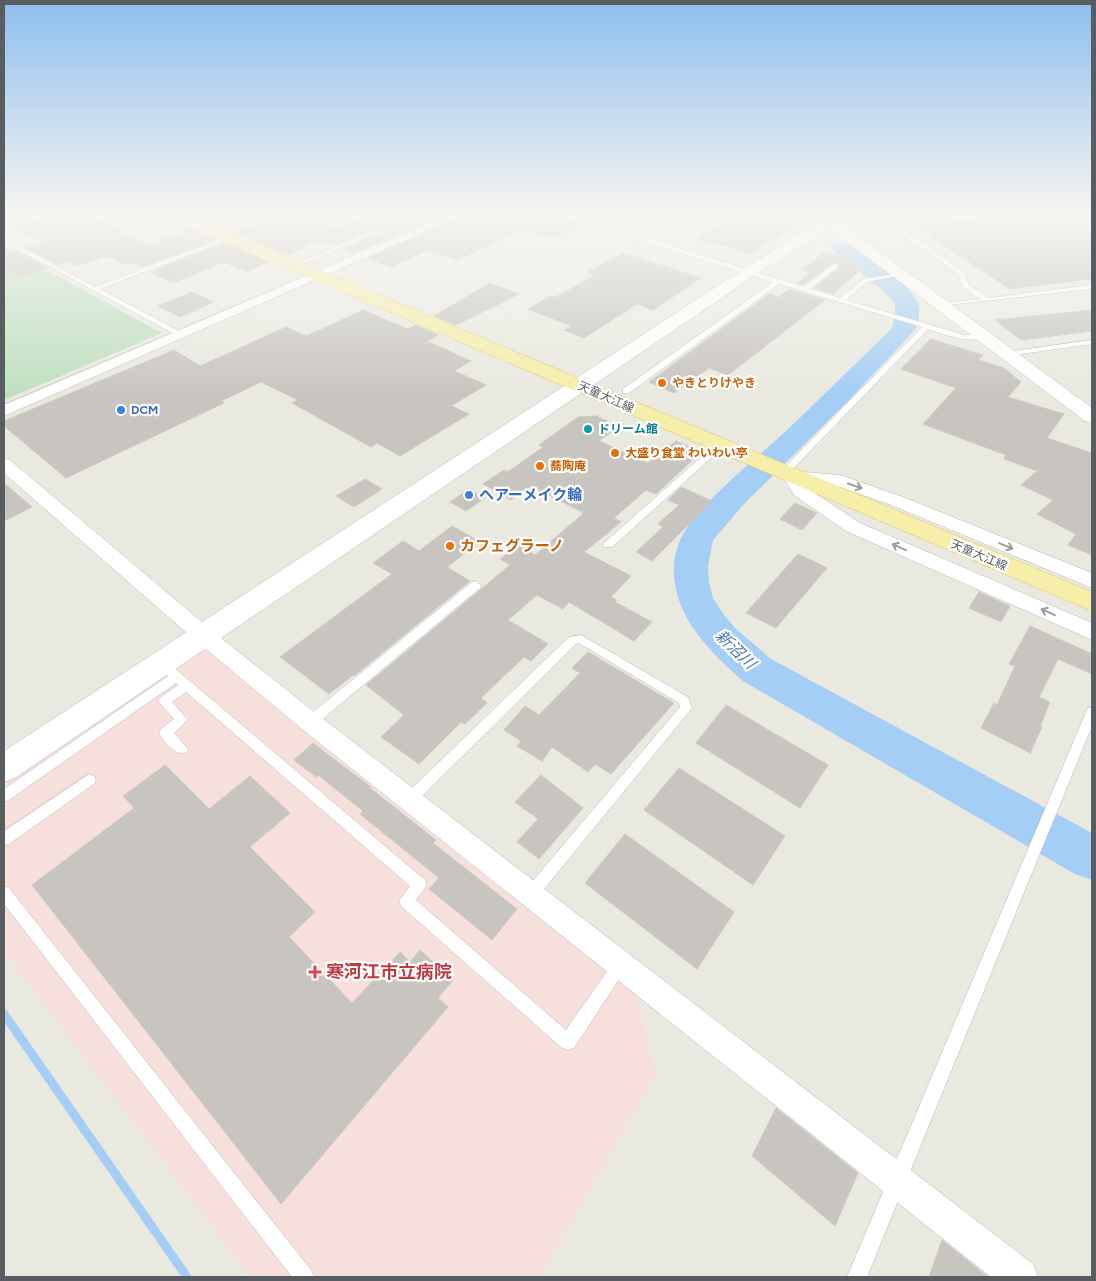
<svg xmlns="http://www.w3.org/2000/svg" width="1096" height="1281" font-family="Figtree,'Noto Sans JP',sans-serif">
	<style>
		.medical { fill: #f7e0dc }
		.green { fill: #bee0c0 }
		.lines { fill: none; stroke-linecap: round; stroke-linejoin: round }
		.stream { stroke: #a5cef6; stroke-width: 9 }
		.river { fill: #a5cef6; fill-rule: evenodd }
		.building { fill: #c8c5c0; stroke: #cecabf }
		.service-casing { stroke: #b6b7bc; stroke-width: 1 }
		.minor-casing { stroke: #b6b7bc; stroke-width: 1 }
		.tertiary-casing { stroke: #b6b7bc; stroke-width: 1 }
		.primary-casing { stroke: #e2c561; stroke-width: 1 }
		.service { fill: #fff; fill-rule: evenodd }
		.minor { fill: #fff; fill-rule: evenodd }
		.tertiary { fill: #fff; fill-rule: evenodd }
		.primary { fill: #f6eea9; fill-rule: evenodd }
		.oneway { stroke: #9b9da0 }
		.food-dot { fill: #e8710a; stroke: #fff; stroke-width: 2 }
		.shop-dot { fill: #3f7fe0; stroke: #fff; stroke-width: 2 }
		.culture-dot { fill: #0f9aa8; stroke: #fff; stroke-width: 2 }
		.health-dot { fill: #e0444e; stroke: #fff; stroke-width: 2 }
		.labels { text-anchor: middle; stroke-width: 4.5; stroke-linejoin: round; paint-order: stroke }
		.far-food-label { font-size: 12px; font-weight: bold; fill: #c56008; stroke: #fff; text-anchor: start }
		.far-street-label { font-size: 12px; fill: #595c60; stroke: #fff }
		.far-shop-label { font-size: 12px; font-weight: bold; fill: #366cbe; stroke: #fff; text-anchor: start }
		.far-culture-label { font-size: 12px; font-weight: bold; fill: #0d838f; stroke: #fff; text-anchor: start }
		.shop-label { font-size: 15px; font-weight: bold; fill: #366cbe; stroke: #fff; text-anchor: start }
		.food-label { font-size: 15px; font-weight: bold; fill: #c56008; stroke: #fff; text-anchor: start }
		.water-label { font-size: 16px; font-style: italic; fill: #4875ad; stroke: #fff }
		.near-health-label { font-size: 18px; font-weight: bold; fill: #be3a42; stroke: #fff; text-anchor: start }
	</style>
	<rect width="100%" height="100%" fill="#eae9e0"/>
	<path class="medical" d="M 197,640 L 636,993 L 656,1074 L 540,1277 L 250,1277 L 4,952 L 4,772 Z"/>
	<path class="green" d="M 4,247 L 162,333 L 4,400 Z"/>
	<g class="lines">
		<path class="stream" d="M 4,1014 L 187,1277"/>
		<path class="river" d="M 840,241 L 847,243 C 867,258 908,280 918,303 C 921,312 918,322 915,330 L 846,403 L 745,503 L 713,540 L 708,566 L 709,582 L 713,598 L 724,615 L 735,628 L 771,659 L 1092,833 L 1092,880 L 1075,874 L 743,681 C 709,651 671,614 674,565 C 675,551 680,537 688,526 C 716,490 753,461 786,431 C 822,397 857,362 892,328 L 895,314 L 895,303 L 879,287 L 833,251 L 830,247 L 833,243 Z"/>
	</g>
	<path class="building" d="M 52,215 L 89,215 L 149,245 L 191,229 L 215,240 L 141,267 L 131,263 L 125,265 L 107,256 L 76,266 L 67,261 L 57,265 L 27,248 L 45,243 L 15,227 Z
		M 279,215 L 300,215 L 335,229 L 369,215 L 420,215 L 431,220 L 355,253 L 344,249 L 381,233 L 382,230 L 374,228 L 335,245 L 322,240 L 287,255 L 234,232 Z
		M 465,215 L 559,215 L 583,224 L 553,239 L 522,229 L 458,260 L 428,250 L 390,267 L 368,258 Z
		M 736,215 L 800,215 L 786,223 L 793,225 L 751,254 L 698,238 Z
		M 973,215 L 1075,215 L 1075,219 L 1092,228 L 1092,279 L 1010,289 L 915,226 L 979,219 Z
		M 224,243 L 269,262 L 246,272 L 224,262 L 173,283 L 150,272 Z
		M 18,251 L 48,268 L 19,278 L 4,268 L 4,256 Z
		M 825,252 L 854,261 L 850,264 L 863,267 L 833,294 L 814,288 L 839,268 L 838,263 L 833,263 L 804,285 L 797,283 L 810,273 L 801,270 Z
		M 623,253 L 701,278 L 653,310 L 637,304 L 584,338 L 564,330 L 572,326 L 528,309 L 551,296 L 556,297 L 595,275 L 588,272 Z
		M 490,283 L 519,294 L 456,325 L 434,316 Z
		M 789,289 L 825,300 L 728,375 L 709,368 L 674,393 L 649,382 L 769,294 L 779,297 Z
		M 192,292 L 214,302 L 180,317 L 158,306 Z
		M 363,310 L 408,329 L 416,325 L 438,335 L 427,341 L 471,361 L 454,371 L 486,385 L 451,406 L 469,414 L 400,456 L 377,443 L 371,447 L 292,403 L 298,400 L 261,382 L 221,401 L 224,403 L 66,478 L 4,426 L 4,421 L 174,350 L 200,366 L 286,327 L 307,336 Z
		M 1092,310 L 1092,331 L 1021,340 L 995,320 Z
		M 931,339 L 983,355 L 979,360 L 1004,368 L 1021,382 L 1008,397 L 1064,414 L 1047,438 L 1092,453 L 1092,555 L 1068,545 L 1076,534 L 1037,514 L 1053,500 L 1021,485 L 1037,471 L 1004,459 L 1006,455 L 923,424 L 956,388 L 901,369 Z
		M 596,416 L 619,426 L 599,441 L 648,463 L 676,441 L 701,452 L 656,494 L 646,490 L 614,518 L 621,522 L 584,552 L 631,576 L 611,597 L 617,600 L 615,602 L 652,622 L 634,641 L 569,602 L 563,609 L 537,595 L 508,620 L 548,644 L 531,661 L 524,657 L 481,698 L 487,703 L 465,724 L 461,722 L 419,764 L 381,737 L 404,715 L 366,685 L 510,565 L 500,559 L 519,545 L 535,555 L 584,513 L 531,486 L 511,500 L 483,484 L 504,470 L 508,472 L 543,447 L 539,445 L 578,417 Z
		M 365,479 L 382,489 L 354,507 L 336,496 Z
		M 4,483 L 32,507 L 4,521 Z
		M 681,487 L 712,501 L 652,561 L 636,552 L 663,527 L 658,524 L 679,505 L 668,500 Z
		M 469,489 L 485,498 L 466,511 L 450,502 Z
		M 795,503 L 817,513 L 802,530 L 780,519 Z
		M 452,526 L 480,542 L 447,567 L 470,581 L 354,676 L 353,675 L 329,694 L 280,657 L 392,574 L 373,563 L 403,541 L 419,551 Z
		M 798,554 L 827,568 L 776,628 L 746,613 Z
		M 979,592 L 1010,606 L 1001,622 L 969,608 Z
		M 1030,626 L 1092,654 L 1092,674 L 1058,659 L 1039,697 L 1050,702 L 1040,726 L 1042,727 L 1030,753 L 981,728 L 994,703 L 997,705 L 1015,666 L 1009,664 Z
		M 588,652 L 674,703 L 611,774 L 595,764 L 588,772 L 552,747 L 542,761 L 517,746 L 521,741 L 504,730 L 525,706 L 539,715 L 580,673 L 572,668 Z
		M 726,705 L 828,765 L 800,808 L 696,743 Z
		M 313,743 L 371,787 L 370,788 L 436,840 L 433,843 L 517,909 L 492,940 L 429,889 L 439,878 L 360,814 L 363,811 L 318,775 L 316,777 L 294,760 Z
		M 165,765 L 209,809 L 250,776 L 290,813 L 250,847 L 315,912 L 289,937 L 352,1003 L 400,952 L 410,962 L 420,950 L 453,980 L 438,998 L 448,1007 L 281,1204 L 32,885 L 134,808 L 123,796 Z
		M 679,768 L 785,836 L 753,885 L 644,810 Z
		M 541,775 L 583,808 L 539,859 L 517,842 L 538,819 L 515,802 Z
		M 625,834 L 734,912 L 697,969 L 585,883 Z
		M 776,1108 L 858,1173 L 835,1226 L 752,1156 Z
		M 942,1240 L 988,1277 L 929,1277 Z"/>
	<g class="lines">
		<defs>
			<path id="service" d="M 10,215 L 19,215 L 4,221 L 4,217 Z
				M 422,215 L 431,215 L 447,222 L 442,223 Z
				M 561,215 L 571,215 L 804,287 L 834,265 L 838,265 L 838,267 L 810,289 L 840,298 L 863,279 L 902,273 L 902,275 L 867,282 L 846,300 L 965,335 L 982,334 L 986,336 C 970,346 944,334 928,329 L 787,475 L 781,475 L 781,471 L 922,327 L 779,284 L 629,393 L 623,393 L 623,389 L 773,282 Z
				M 875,215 L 882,215 L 964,272 L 969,285 L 989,298 L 1092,285 L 1092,289 L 939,306 L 938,305 L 941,303 L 981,299 C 970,293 959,287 959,274 Z
				M 375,230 L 380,231 L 296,267 L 291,266 Z
				M 227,237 L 232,238 L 100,289 L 181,332 L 182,334 L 178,336 L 4,242 L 4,238 L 6,239 L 95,287 Z
				M 1092,340 L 1092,344 L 1007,356 L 1003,354 L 1007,352 Z
				M 719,443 L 722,444 L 722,448 L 612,547 L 604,547 L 603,545 L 604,543 L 716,444 Z
				M 476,581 L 481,585 L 480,588 L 314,726 L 310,727 L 306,726 L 304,722 L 306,718 L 472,582 Z
				M 581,635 L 688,697 L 692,708 L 536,899 L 531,901 L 526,899 L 524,894 L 526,889 L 680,707 L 679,703 L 579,643 L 576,644 L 415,803 L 410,805 L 405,803 L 403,799 L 405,795 L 569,637 Z
				M 161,659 L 165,660 L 425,880 L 427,885 L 416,900 L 566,1030 L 615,960 L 620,957 L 625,960 L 628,965 L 625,970 L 574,1048 L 568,1050 L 562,1048 L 401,906 L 399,901 L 410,886 L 186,692 L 172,702 L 188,720 L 174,733 L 188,749 L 186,753 C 176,756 163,741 159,733 L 161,729 L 174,719 L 158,701 L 160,698 L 178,685 L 176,683 L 9,800 L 4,802 L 4,789 L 168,676 L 155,663 L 157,660 Z
				M 1092,707 L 1092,726 L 867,1277 L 847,1277 L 1086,712 L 1088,708 Z
				M 89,774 L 94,776 L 96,780 L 94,784 L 9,844 L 4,845 L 4,831 Z
				M 4,886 L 9,888 L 311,1270 L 314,1277 L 292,1277 L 4,904 Z"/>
			<path id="minor" d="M 448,215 L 463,215 L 4,416 L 4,405 Z
				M 4,459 L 10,460 L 210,629 L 318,715 L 1033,1264 L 1038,1277 L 991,1277 L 302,729 L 196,641 L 4,473 Z
				M 791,471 L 840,475 L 903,497 L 1092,573 L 1092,588 L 891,505 L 832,484 L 804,482 L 807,488 L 860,523 L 1092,623 L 1092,640 L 846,531 L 795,496 L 782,476 L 785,472 Z"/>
			<path id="tertiary" d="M 814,215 L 830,215 L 1092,408 L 1092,423 L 1085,421 L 829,228 L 754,276 L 15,778 L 4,782 L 4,751 L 742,270 L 820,221 Z"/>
			<path id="primary" d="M 167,215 L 187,215 L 1092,592 L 1092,611 L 169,218 Z"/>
		</defs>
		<use href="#service" class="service-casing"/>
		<use href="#minor" class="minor-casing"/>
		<use href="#tertiary" class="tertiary-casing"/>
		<use href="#primary" class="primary-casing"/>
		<use href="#service" class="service"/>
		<use href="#minor" class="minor"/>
		<use href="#tertiary" class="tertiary"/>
		<use href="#primary" class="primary"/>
	</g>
	<defs><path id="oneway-shaft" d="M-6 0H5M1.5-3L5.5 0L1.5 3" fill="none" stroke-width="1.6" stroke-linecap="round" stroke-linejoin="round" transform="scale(1.25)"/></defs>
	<g class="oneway">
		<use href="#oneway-shaft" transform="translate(855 486) rotate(19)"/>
		<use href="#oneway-shaft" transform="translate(1006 546) rotate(22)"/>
		<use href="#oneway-shaft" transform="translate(899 547) rotate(-156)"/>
		<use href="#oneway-shaft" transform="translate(1048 612) rotate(-156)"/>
	</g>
	<linearGradient id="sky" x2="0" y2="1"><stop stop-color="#8dbeee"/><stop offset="0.54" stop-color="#f6f5f1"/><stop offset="1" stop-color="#f6f5f1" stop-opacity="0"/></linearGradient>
	<rect width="1096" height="395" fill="url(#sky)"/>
	<g class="food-dot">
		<circle cx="662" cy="383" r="5"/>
		<circle cx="615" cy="453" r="5"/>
		<circle cx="540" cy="466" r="5"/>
		<circle cx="450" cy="546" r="5"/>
	</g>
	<g class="shop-dot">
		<circle cx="121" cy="410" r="5"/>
		<circle cx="469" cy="495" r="5"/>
	</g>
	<circle class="culture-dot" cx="588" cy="429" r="5"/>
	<path class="health-dot" d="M312.5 964.5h5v5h5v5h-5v5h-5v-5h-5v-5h5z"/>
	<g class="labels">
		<g class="far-food-label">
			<text x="672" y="387">やきとりけやき</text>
			<text x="625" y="457">大盛り食堂 わいわい亭</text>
			<text x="550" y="470">蕎陶庵</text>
		</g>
		<g class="far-street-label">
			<text transform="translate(606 397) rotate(24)" y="4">天童大江線</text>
			<text transform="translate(979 555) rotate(23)" y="4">天童大江線</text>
		</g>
		<g class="far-shop-label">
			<text x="131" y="414">DCM</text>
		</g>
		<g class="far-culture-label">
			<text x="598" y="433">ドリーム館</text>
		</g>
		<g class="shop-label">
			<text x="479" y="500">ヘアーメイク輪</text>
		</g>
		<g class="food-label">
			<text x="460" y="551">カフェグラーノ</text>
		</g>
		<g class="water-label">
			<text transform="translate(736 649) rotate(44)" y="6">新沼川</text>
		</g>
		<g class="near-health-label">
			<text x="326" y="978">寒河江市立病院</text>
		</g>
	</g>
	<rect width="1096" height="1281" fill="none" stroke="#595c60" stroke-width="10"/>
</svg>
